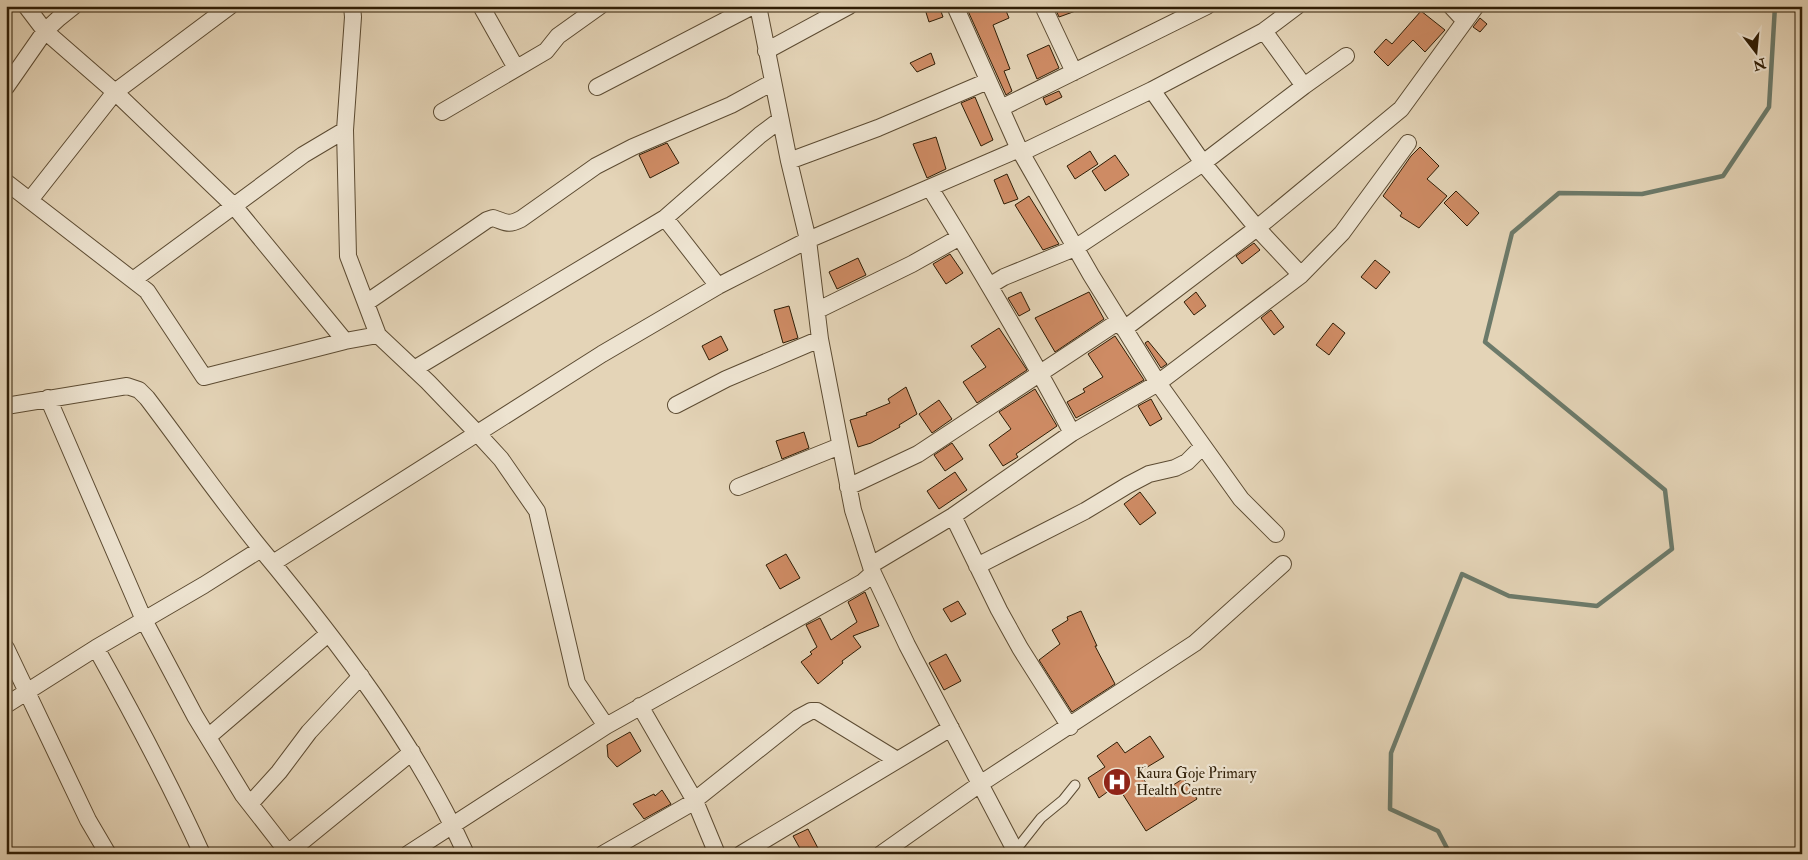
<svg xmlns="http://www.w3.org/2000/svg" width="1808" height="860" font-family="'IM FELL Double Pica',serif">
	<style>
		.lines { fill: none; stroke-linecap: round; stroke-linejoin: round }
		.stream { stroke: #6c7a6a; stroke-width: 4.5 }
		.building { fill: #ce8b64; stroke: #2f1d05 }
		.service-casing { stroke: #5c4b32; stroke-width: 11 }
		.minor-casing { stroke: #5c4b32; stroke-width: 18 }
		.service { stroke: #ede3d0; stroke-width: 9 }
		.minor { stroke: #ede3d0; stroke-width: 16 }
		.labels { text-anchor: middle; stroke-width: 4.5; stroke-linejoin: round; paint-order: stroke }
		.poi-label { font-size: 15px; fill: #2f1d05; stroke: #ede3d0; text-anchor: start }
	</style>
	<rect width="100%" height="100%" fill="#e4d4b7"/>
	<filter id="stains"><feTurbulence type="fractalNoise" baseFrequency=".004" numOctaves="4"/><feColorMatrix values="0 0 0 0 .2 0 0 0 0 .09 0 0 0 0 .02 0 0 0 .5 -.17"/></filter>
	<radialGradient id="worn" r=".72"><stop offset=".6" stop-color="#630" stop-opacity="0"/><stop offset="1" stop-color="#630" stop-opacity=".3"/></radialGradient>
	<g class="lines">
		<path class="stream" d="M 1450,854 L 1438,831 L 1390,809 L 1391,753 L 1462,574 L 1509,596 L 1597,606 L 1672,549 L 1665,490 L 1485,342 L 1512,233 L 1559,193 L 1642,194 L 1723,176 L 1769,107 L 1775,6"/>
	</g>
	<path class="building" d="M 924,6 L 939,6 L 943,17 L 929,22 Z
		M 982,6 L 1004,6 L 1009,18 L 993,25 L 1010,69 L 1004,71 L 1012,91 L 1006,95 L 968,11 Z
		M 1054,6 L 1083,6 L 1084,8 L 1059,17 Z
		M 1421,11 L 1445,30 L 1425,52 L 1413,40 L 1388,66 L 1374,52 L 1386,39 L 1392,44 Z
		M 1480,18 L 1487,24 L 1480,32 L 1473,27 Z
		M 1049,45 L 1059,68 L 1037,79 L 1027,55 Z
		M 931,53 L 935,64 L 917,72 L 910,63 Z
		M 1059,91 L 1062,97 L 1046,105 L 1043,98 Z
		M 975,97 L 993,140 L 981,146 L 961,103 Z
		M 936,137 L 946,169 L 927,178 L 913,144 Z
		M 667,143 L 679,163 L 650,178 L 639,155 Z
		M 1420,147 L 1439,166 L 1427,179 L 1447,196 L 1419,228 L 1400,216 L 1402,213 L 1383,196 L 1411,156 Z
		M 1090,151 L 1098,164 L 1075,179 L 1067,166 Z
		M 1115,155 L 1129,175 L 1105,191 L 1092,171 Z
		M 1007,174 L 1018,199 L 1004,204 L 994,180 Z
		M 1456,191 L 1479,213 L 1467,226 L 1444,203 Z
		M 1029,196 L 1059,244 L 1043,250 L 1015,205 Z
		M 1254,243 L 1260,250 L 1242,264 L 1236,256 Z
		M 950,254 L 963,273 L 946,284 L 933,264 Z
		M 858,258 L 866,275 L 837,289 L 829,272 Z
		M 1375,260 L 1390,272 L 1376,289 L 1361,277 Z
		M 1021,292 L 1030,310 L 1019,316 L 1008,298 Z
		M 1089,292 L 1104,319 L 1055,352 L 1035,318 Z
		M 1196,292 L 1206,306 L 1194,315 L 1184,302 Z
		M 789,306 L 798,338 L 783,343 L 774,310 Z
		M 1271,310 L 1284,327 L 1274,335 L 1261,318 Z
		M 1333,323 L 1345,333 L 1329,355 L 1316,345 Z
		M 999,328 L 1027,370 L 977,403 L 963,382 L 986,367 L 971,346 Z
		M 721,336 L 728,350 L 709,360 L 702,346 Z
		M 1115,336 L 1144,380 L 1076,418 L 1067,402 L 1085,392 L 1083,389 L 1103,377 L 1088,354 Z
		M 1148,341 L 1167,364 L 1161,368 L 1145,343 Z
		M 906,387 L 917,414 L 899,425 L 900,427 L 871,443 L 858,447 L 850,420 L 867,415 L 866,413 L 890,403 L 888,399 Z
		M 1035,389 L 1057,426 L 1016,454 L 1018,457 L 1003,466 L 989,445 L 1011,429 L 999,412 Z
		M 1151,399 L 1162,419 L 1150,426 L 1138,406 Z
		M 939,400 L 952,419 L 932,433 L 919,414 Z
		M 804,432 L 809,448 L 782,459 L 776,441 Z
		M 952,443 L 963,459 L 945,471 L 934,455 Z
		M 955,472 L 967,490 L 939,509 L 927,491 Z
		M 1140,492 L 1156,513 L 1140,525 L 1124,504 Z
		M 786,554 L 800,578 L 780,589 L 766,565 Z
		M 865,592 L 879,626 L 853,636 L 861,647 L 842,661 L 843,663 L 818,684 L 801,662 L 812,654 L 810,652 L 817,647 L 806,625 L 820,618 L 831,640 L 857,622 L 848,602 Z
		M 958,601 L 966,614 L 951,622 L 943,609 Z
		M 1081,611 L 1097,646 L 1095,646 L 1115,684 L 1072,712 L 1039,660 L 1060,644 L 1052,630 L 1068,620 L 1067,617 Z
		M 946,654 L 961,681 L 944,690 L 929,663 Z
		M 630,732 L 641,751 L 617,767 L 608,757 L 607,745 Z
		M 1150,736 L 1164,757 L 1139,772 L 1155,797 L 1184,778 L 1197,799 L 1146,831 L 1117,785 L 1099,798 L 1088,778 L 1105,767 L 1097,756 L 1117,742 L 1125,753 Z
		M 662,790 L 671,804 L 644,819 L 633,804 L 654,794 L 655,796 Z
		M 808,829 L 821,854 L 803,854 L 793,836 Z"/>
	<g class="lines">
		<defs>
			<path id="service" d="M 1015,851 L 1041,818 L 1063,800 L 1075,785"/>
			<path id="minor" d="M 26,6 L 45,31 L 115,92 L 234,206 L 345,341
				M 352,6 L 353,17 L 345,130 L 348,256 L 378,335 L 428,382 L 478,434 L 501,459 L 537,511 L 577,683 L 606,726
				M 481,6 L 516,68
				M 955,6 L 1019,149 L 1091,275 L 1158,383 L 1241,499 L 1276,534
				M 1043,6 L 1074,72
				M 1451,6 L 1465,21
				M 1264,31 L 1304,86
				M 766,51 L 849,6
				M 6,87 L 45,31 L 59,18 L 74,6
				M 597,87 L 753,6
				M 1152,90 L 1203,163 L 1257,228 L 1301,275
				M 1001,108 L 1207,6
				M 442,112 L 546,51 L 558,36 L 600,6
				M 1021,153 L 1152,90 L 1264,31 L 1297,6
				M 789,161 L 878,128 L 988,81
				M 6,182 L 147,291 L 204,377 L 345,341 L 378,335
				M 930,188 C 980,269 1028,349 1072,433
				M 30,200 L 115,92 L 230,6
				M 665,218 L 718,286
				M 133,280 L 303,155 L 345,130
				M 991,287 L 994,283 L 1004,277 L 1075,248 L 1203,163 L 1304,86 L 1346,56
				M 366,303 L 487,220 L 493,218 C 506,222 507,226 521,219 L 596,166 L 633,147 L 731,105 L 773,82
				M 818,310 L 912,264 L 960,237
				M 1124,329 L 1257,228 L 1401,109 L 1476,6
				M 414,369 L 665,218 L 760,135 L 780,120
				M 48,398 L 144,620 L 195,716 L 243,795 L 289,854
				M 676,405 L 726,379 L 820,339
				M 6,406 L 127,386 L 139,390 L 147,398 C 185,448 221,500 261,549 C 339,643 415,742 466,854
				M 738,487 L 840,446
				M 848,487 L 918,454 L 1119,321
				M 953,516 L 999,610 L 1020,648 L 1070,727
				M 273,563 L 602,354 L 718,286 L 808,240 L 1019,149
				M 871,565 L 953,516 L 1072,433 L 1158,383 L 1301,275 L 1342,233 L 1408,143
				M 977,566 L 1085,511 L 1128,485 L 1149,474 L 1175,468 L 1187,462 L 1203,446
				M 873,573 L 907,645 L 1017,854
				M 6,648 L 88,820 L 108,854
				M 96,648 C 134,716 170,783 202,854
				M 6,705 L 96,648 L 204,585 L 261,549
				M 640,706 L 695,801 L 717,854
				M 208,737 L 328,634
				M 250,804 L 279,772 L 309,732 L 361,676
				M 288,853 L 412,752
				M 408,854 L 606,726 L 863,582 L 873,573 L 853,510 L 820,339 L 808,240 L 789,161 L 758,6
				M 603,854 L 690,804 L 798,718 L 811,711 L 817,711 L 897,760
				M 741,854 L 951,728
				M 881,854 L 980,784 L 1195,643 L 1283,564"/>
		</defs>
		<use href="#service" class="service-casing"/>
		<use href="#minor" class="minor-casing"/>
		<use href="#service" class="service"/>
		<use href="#minor" class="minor"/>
	</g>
	<defs>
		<symbol id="hospital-disc" viewBox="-11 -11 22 22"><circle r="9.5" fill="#8f2418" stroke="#ede3d0"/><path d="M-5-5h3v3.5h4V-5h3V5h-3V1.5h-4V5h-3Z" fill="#fff"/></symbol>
	</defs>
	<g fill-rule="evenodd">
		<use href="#hospital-disc" x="1101" y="766" width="32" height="32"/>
	</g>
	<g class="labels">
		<g class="poi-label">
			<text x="1136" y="778">Kaura Goje Primary<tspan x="1136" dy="17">Health Centre</tspan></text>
		</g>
	</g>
	<rect width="1808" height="860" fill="none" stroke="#e4d4b7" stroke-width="25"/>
	<rect x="8" y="8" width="1793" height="845" fill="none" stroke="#2f1d05" stroke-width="2.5"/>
	<rect x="12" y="12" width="1783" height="835" fill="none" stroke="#2f1d05"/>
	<g transform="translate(1756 52) rotate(164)" stroke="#ede3d0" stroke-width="4" paint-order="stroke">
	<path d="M0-4L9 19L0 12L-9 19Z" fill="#2f1d05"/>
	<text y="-8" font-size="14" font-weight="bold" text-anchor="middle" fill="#2f1d05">N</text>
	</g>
	<rect width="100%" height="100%" filter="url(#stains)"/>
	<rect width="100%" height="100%" fill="url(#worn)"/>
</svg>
